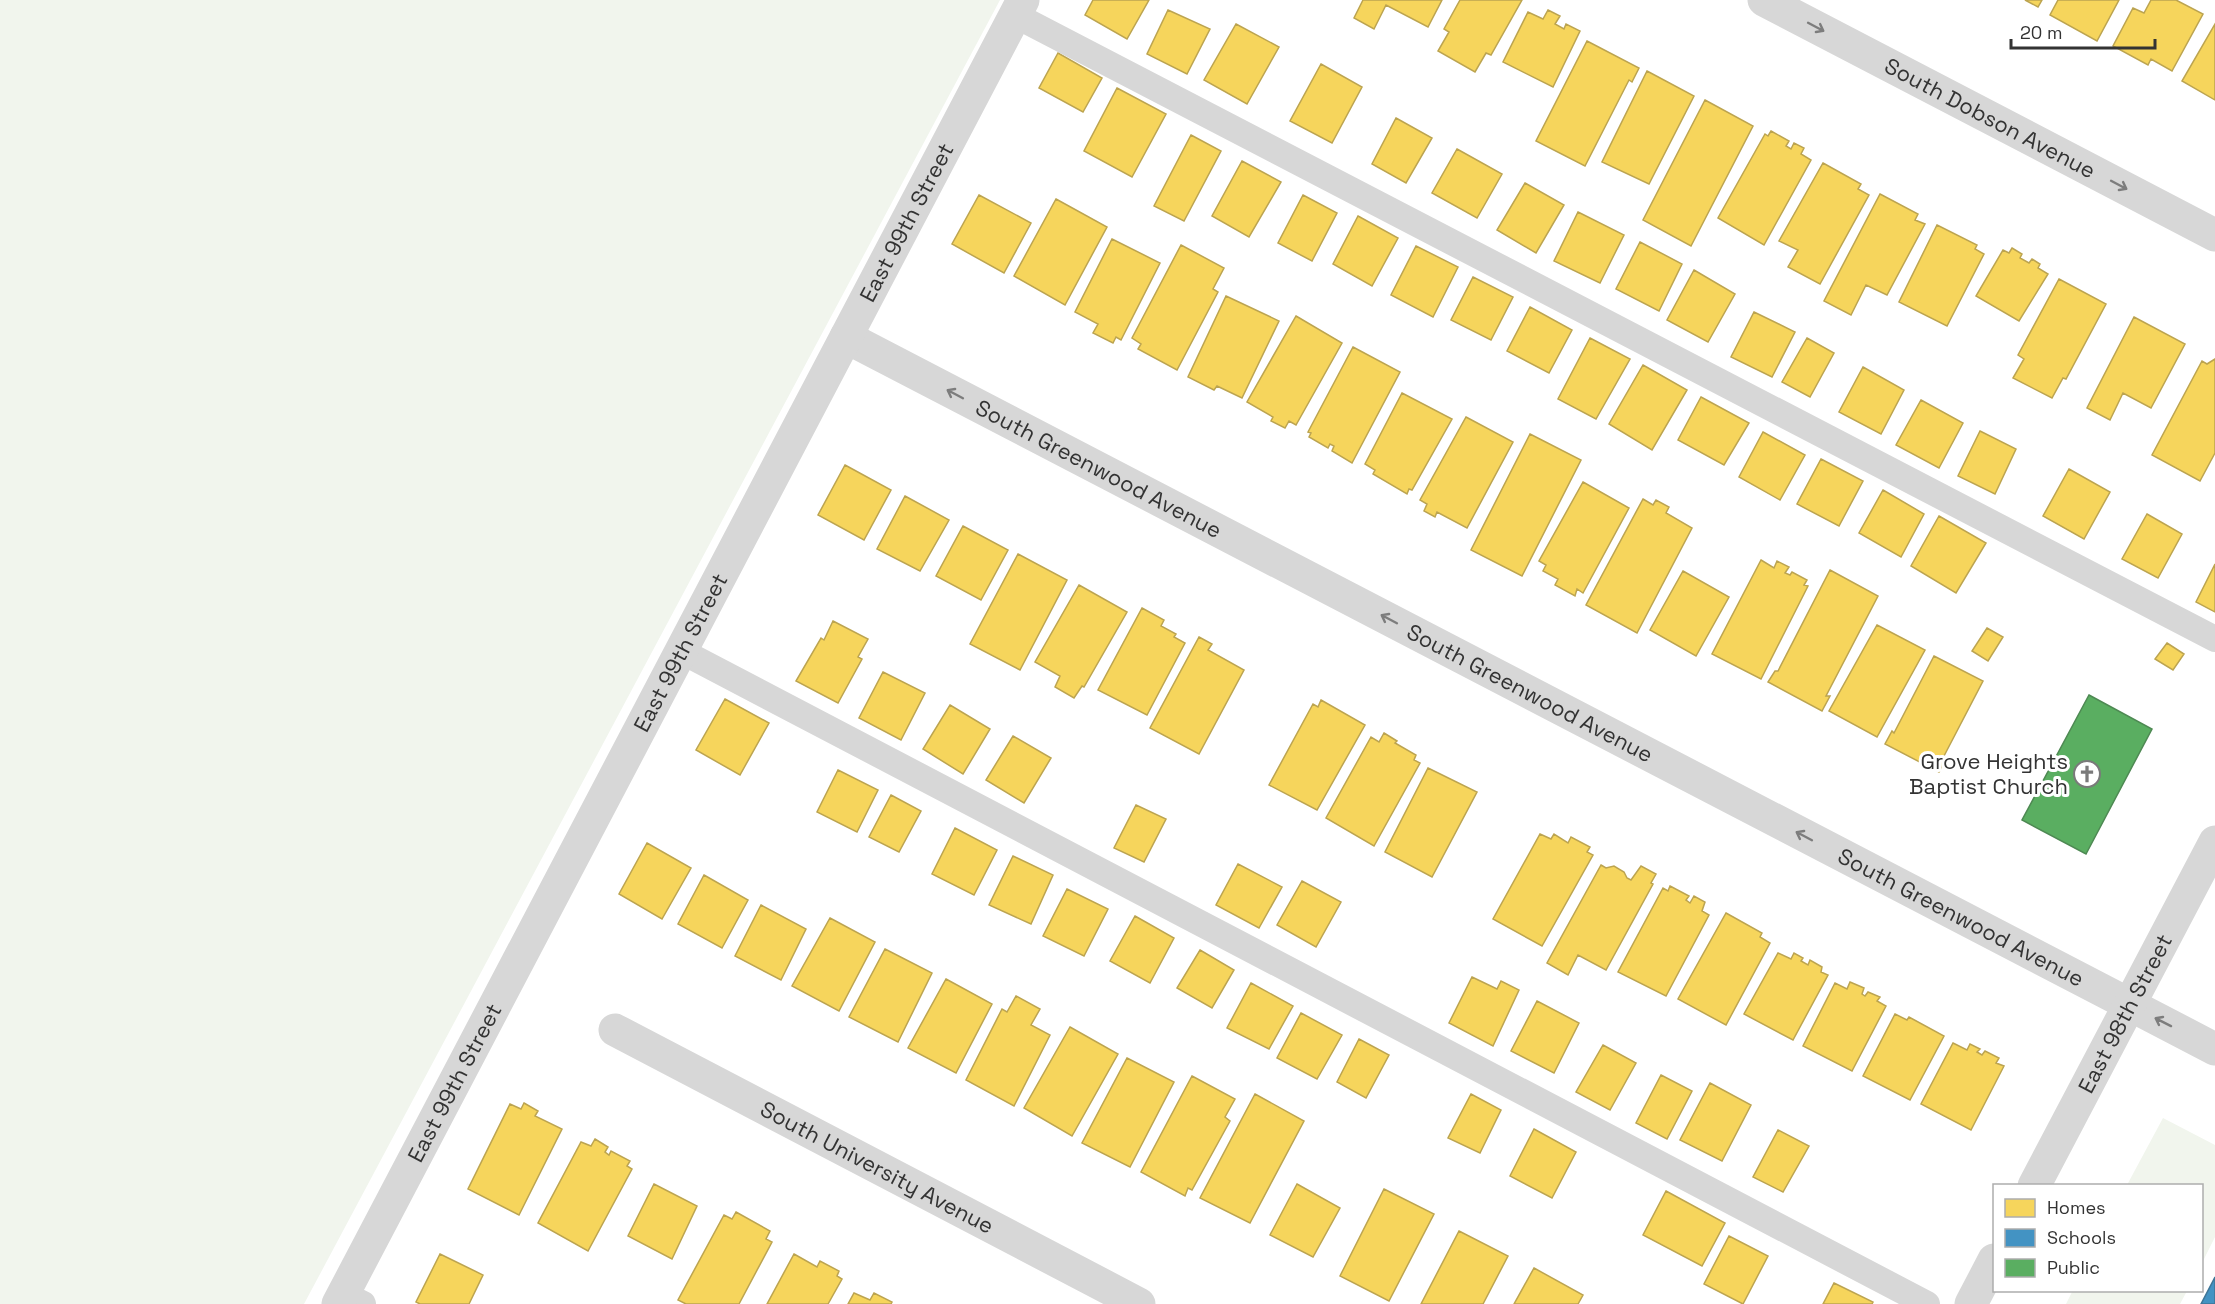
<svg xmlns="http://www.w3.org/2000/svg" width="2215" height="1304" font-family="'Space Grotesk',sans-serif">
	<style>
		.green { fill: #f1f5ed }
		.homes { fill: #f6d55c; stroke: #bca450; stroke-width: 1.5 }
		.schools { fill: #4393c3; stroke: #3e7698; stroke-width: 1.5 }
		.public { fill: #5aae61; stroke: #4e8953; stroke-width: 1.5 }
		.lines { fill: none; stroke-linecap: round; stroke-linejoin: round }
		.lane { stroke: #d7d7d7; stroke-width: 26 }
		.street { stroke: #d7d7d7; stroke-width: 33 }
		.oneway { stroke: #7d7d7d }
		.labels { text-anchor: middle; stroke-width: 6; stroke-linejoin: round; paint-order: stroke }
		.street-label { font-size: 22px; fill: #333; stroke: #fff }
		.poi-label { font-size: 22px; fill: #333; stroke: #fff; text-anchor: end }
	</style>
	<rect width="100%" height="100%" fill="#fff"/>
	<path class="green" d="M 0,0 L 1000,0 L 304,1304 L 0,1304 Z
		M 2163,1118 L 2215,1145 L 2215,1237 L 2202,1263 L 2202,1186 L 2127,1185 Z
		M 2073,1290 L 2187,1290 L 2187,1291 L 2180,1304 L 2066,1304 Z"/>
	<path class="homes" d="M 1093,0 L 1149,0 L 1127,39 L 1085,15 Z
		M 1363,0 L 1442,0 L 1428,27 L 1386,5 L 1374,29 L 1354,18 Z
		M 1460,0 L 1522,0 L 1491,55 L 1486,53 L 1475,72 L 1438,51 L 1449,32 L 1444,29 Z
		M 2025,0 L 2042,0 L 2038,7 Z
		M 2058,0 L 2119,0 L 2097,41 L 2050,15 Z
		M 2151,0 L 2176,0 L 2203,14 L 2172,71 L 2151,59 L 2148,65 L 2113,46 L 2133,8 L 2144,13 Z
		M 1168,10 L 1210,29 L 1187,74 L 1147,54 Z
		M 1548,10 L 1560,16 L 1555,24 L 1564,29 L 1566,24 L 1580,31 L 1553,87 L 1503,62 L 1528,12 L 1543,19 Z
		M 1236,24 L 1279,47 L 1247,104 L 1204,80 Z
		M 2215,24 L 2215,100 L 2182,81 Z
		M 1587,41 L 1639,68 L 1632,82 L 1629,80 L 1585,166 L 1536,141 Z
		M 1058,53 L 1102,78 L 1083,112 L 1039,88 Z
		M 1321,64 L 1362,87 L 1332,143 L 1290,121 Z
		M 1647,71 L 1694,96 L 1649,184 L 1602,162 Z
		M 1117,88 L 1166,114 L 1132,177 L 1084,151 Z
		M 1705,100 L 1753,126 L 1691,246 L 1643,220 Z
		M 1396,118 L 1432,138 L 1406,183 L 1372,164 Z
		M 1771,131 L 1789,141 L 1786,146 L 1791,149 L 1794,143 L 1804,148 L 1801,154 L 1811,160 L 1764,245 L 1718,218 L 1765,134 L 1768,136 Z
		M 1191,135 L 1221,151 L 1184,221 L 1154,206 Z
		M 1457,149 L 1502,174 L 1477,218 L 1432,193 Z
		M 1242,161 L 1281,182 L 1249,237 L 1212,216 Z
		M 1823,163 L 1861,184 L 1858,189 L 1869,195 L 1820,284 L 1788,267 L 1798,250 L 1779,241 Z
		M 1525,183 L 1564,205 L 1536,253 L 1497,230 Z
		M 1880,194 L 1918,214 L 1915,220 L 1925,224 L 1887,295 L 1866,285 L 1851,315 L 1824,301 Z
		M 979,195 L 1031,223 L 1004,273 L 952,244 Z
		M 1303,195 L 1337,213 L 1312,261 L 1278,243 Z
		M 1056,199 L 1107,227 L 1065,305 L 1014,276 Z
		M 1578,212 L 1624,235 L 1600,283 L 1554,261 Z
		M 1358,216 L 1398,238 L 1372,286 L 1333,264 Z
		M 1937,225 L 1977,245 L 1975,249 L 1984,254 L 1947,326 L 1899,302 Z
		M 1112,239 L 1160,263 L 1121,340 L 1116,337 L 1113,343 L 1093,333 L 1098,324 L 1075,312 Z
		M 1640,242 L 1682,264 L 1659,311 L 1616,289 Z
		M 1181,245 L 1224,268 L 1213,289 L 1218,292 L 1177,370 L 1138,349 L 1141,344 L 1132,338 Z
		M 1416,246 L 1458,267 L 1433,317 L 1391,295 Z
		M 2012,248 L 2022,254 L 2020,258 L 2029,263 L 2032,259 L 2040,264 L 2038,268 L 2048,274 L 2019,321 L 1976,296 L 2003,250 L 2009,253 Z
		M 1694,270 L 1735,294 L 1708,342 L 1667,320 Z
		M 1473,277 L 1513,297 L 1491,340 L 1451,320 Z
		M 2059,279 L 2106,304 L 2066,379 L 2063,378 L 2052,398 L 2013,378 L 2024,359 L 2018,355 Z
		M 1226,296 L 1279,321 L 1242,398 L 1217,386 L 1214,390 L 1188,377 Z
		M 1530,307 L 1572,330 L 1549,373 L 1507,351 Z
		M 1754,312 L 1795,332 L 1772,377 L 1731,357 Z
		M 1296,316 L 1342,343 L 1296,425 L 1289,421 L 1285,428 L 1271,421 L 1273,417 L 1247,402 Z
		M 2134,317 L 2185,344 L 2151,408 L 2123,393 L 2110,420 L 2087,408 Z
		M 1590,338 L 1630,359 L 1596,419 L 1558,399 Z
		M 1807,338 L 1834,353 L 1810,397 L 1782,382 Z
		M 1353,347 L 1400,372 L 1352,463 L 1332,451 L 1334,446 L 1330,444 L 1328,448 L 1309,437 L 1311,433 L 1308,432 Z
		M 2215,359 L 2215,453 L 2200,481 L 2152,455 L 2202,361 L 2207,364 Z
		M 1643,365 L 1687,390 L 1652,450 L 1609,424 Z
		M 1863,367 L 1904,390 L 1881,434 L 1839,412 Z
		M 1402,393 L 1452,419 L 1412,490 L 1409,489 L 1407,494 L 1373,474 L 1375,470 L 1365,464 Z
		M 1701,397 L 1749,423 L 1724,465 L 1678,440 Z
		M 1921,400 L 1963,423 L 1939,468 L 1896,445 Z
		M 1466,417 L 1513,442 L 1467,528 L 1437,512 L 1435,517 L 1424,511 L 1427,504 L 1420,500 Z
		M 1980,431 L 2016,449 L 1995,494 L 1958,476 Z
		M 1763,432 L 1805,455 L 1780,500 L 1739,477 Z
		M 1530,434 L 1581,460 L 1522,576 L 1471,550 Z
		M 1821,459 L 1863,481 L 1839,526 L 1797,504 Z
		M 845,465 L 891,490 L 864,540 L 818,515 Z
		M 2069,469 L 2110,492 L 2084,539 L 2043,516 Z
		M 1583,482 L 1629,508 L 1583,593 L 1577,589 L 1575,596 L 1555,585 L 1558,579 L 1543,571 L 1546,565 L 1539,561 Z
		M 1883,490 L 1924,514 L 1901,557 L 1859,533 Z
		M 905,496 L 949,520 L 920,571 L 877,549 Z
		M 1643,499 L 1653,505 L 1656,500 L 1669,507 L 1666,513 L 1692,528 L 1637,633 L 1586,605 Z
		M 2147,514 L 2182,534 L 2158,578 L 2122,559 Z
		M 1939,516 L 1986,543 L 1956,593 L 1911,566 Z
		M 963,526 L 1008,550 L 981,600 L 936,576 Z
		M 1018,554 L 1067,580 L 1020,670 L 970,644 Z
		M 1761,560 L 1774,568 L 1777,561 L 1789,567 L 1785,573 L 1790,575 L 1792,572 L 1807,580 L 1804,585 L 1808,586 L 1761,679 L 1712,654 Z
		M 2215,564 L 2215,612 L 2196,602 Z
		M 1830,570 L 1878,596 L 1826,696 L 1830,696 L 1822,711 L 1768,682 L 1775,671 L 1778,671 Z
		M 1683,571 L 1729,597 L 1696,656 L 1650,630 Z
		M 1079,585 L 1127,612 L 1084,687 L 1082,686 L 1074,698 L 1055,687 L 1060,676 L 1035,662 Z
		M 1142,608 L 1164,620 L 1161,626 L 1176,634 L 1174,637 L 1185,643 L 1147,715 L 1098,690 Z
		M 833,621 L 868,639 L 858,657 L 862,659 L 838,703 L 796,681 L 821,638 L 824,640 Z
		M 1877,625 L 1925,650 L 1877,737 L 1829,711 Z
		M 1987,628 L 2003,637 L 1988,661 L 1972,651 Z
		M 1199,637 L 1212,644 L 1208,650 L 1244,670 L 1199,754 L 1150,728 Z
		M 2167,643 L 2184,654 L 2173,670 L 2155,659 Z
		M 1934,656 L 1983,681 L 1944,756 L 1946,758 L 1939,772 L 1885,744 L 1892,731 L 1894,733 Z
		M 883,672 L 925,693 L 901,740 L 859,718 Z
		M 725,699 L 769,723 L 740,775 L 696,750 Z
		M 1321,700 L 1365,725 L 1317,810 L 1269,785 L 1313,704 L 1318,707 Z
		M 950,705 L 990,729 L 963,774 L 923,749 Z
		M 1384,733 L 1397,741 L 1395,743 L 1416,755 L 1414,760 L 1420,763 L 1374,846 L 1326,818 L 1371,737 L 1379,742 Z
		M 1013,736 L 1051,758 L 1024,803 L 986,780 Z
		M 1428,768 L 1477,792 L 1432,877 L 1385,852 Z
		M 838,770 L 878,790 L 857,832 L 817,812 Z
		M 891,795 L 921,811 L 899,852 L 869,837 Z
		M 1136,805 L 1166,819 L 1144,862 L 1114,848 Z
		M 955,828 L 997,850 L 974,895 L 932,874 Z
		M 1540,834 L 1551,839 L 1554,834 L 1568,843 L 1571,837 L 1590,847 L 1587,852 L 1593,855 L 1542,946 L 1493,919 Z
		M 647,843 L 691,868 L 662,919 L 619,894 Z
		M 1013,856 L 1053,875 L 1031,924 L 989,905 Z
		M 1238,864 L 1282,887 L 1259,928 L 1216,905 Z
		M 1601,865 L 1606,868 L 1614,866 L 1624,872 L 1627,878 L 1631,880 L 1641,866 L 1656,874 L 1651,883 L 1653,884 L 1606,970 L 1578,955 L 1568,975 L 1547,963 Z
		M 704,875 L 748,900 L 722,948 L 678,924 Z
		M 1302,881 L 1341,902 L 1316,947 L 1277,925 Z
		M 1670,886 L 1689,896 L 1686,900 L 1690,903 L 1694,896 L 1705,902 L 1702,911 L 1709,915 L 1666,996 L 1618,972 L 1663,888 L 1668,891 Z
		M 1067,889 L 1108,909 L 1084,956 L 1043,936 Z
		M 761,905 L 806,929 L 781,980 L 735,956 Z
		M 1726,913 L 1762,933 L 1760,937 L 1770,943 L 1726,1025 L 1678,999 Z
		M 1135,916 L 1174,938 L 1150,983 L 1110,961 Z
		M 830,918 L 875,942 L 839,1011 L 792,986 Z
		M 885,949 L 932,973 L 898,1042 L 849,1017 Z
		M 1200,950 L 1234,970 L 1212,1008 L 1177,988 Z
		M 1778,953 L 1791,959 L 1794,953 L 1803,958 L 1801,961 L 1808,965 L 1810,960 L 1822,967 L 1821,972 L 1828,975 L 1793,1040 L 1744,1014 Z
		M 1472,977 L 1497,989 L 1501,981 L 1519,990 L 1493,1046 L 1449,1023 Z
		M 946,979 L 992,1004 L 956,1073 L 908,1048 Z
		M 1850,982 L 1864,988 L 1862,994 L 1865,996 L 1868,992 L 1880,997 L 1877,1001 L 1886,1006 L 1852,1071 L 1803,1046 L 1835,983 L 1847,989 Z
		M 1251,983 L 1293,1006 L 1269,1049 L 1227,1028 Z
		M 1016,996 L 1040,1009 L 1031,1025 L 1050,1035 L 1014,1106 L 966,1080 L 1002,1009 L 1007,1012 Z
		M 1537,1001 L 1579,1023 L 1554,1073 L 1511,1051 Z
		M 1301,1013 L 1342,1035 L 1317,1079 L 1277,1058 Z
		M 1895,1014 L 1907,1020 L 1909,1017 L 1944,1036 L 1910,1100 L 1863,1076 Z
		M 1070,1027 L 1118,1054 L 1072,1136 L 1024,1108 Z
		M 1359,1039 L 1389,1055 L 1366,1098 L 1337,1082 Z
		M 1953,1043 L 1967,1050 L 1970,1044 L 1980,1049 L 1977,1052 L 1982,1055 L 1985,1051 L 1999,1058 L 1996,1063 L 2004,1066 L 1971,1130 L 1921,1104 Z
		M 1603,1045 L 1636,1063 L 1610,1110 L 1576,1092 Z
		M 1127,1058 L 1174,1082 L 1130,1167 L 1082,1143 Z
		M 1661,1075 L 1692,1091 L 1667,1139 L 1636,1123 Z
		M 1192,1076 L 1235,1099 L 1225,1117 L 1230,1121 L 1192,1190 L 1188,1188 L 1185,1196 L 1141,1172 Z
		M 1710,1083 L 1751,1105 L 1722,1161 L 1680,1140 Z
		M 1255,1094 L 1304,1121 L 1250,1223 L 1200,1198 Z
		M 1471,1094 L 1501,1110 L 1480,1153 L 1448,1138 Z
		M 524,1103 L 538,1111 L 535,1116 L 562,1129 L 519,1215 L 468,1189 L 510,1104 L 521,1109 Z
		M 1534,1129 L 1576,1152 L 1552,1198 L 1510,1176 Z
		M 1778,1130 L 1809,1146 L 1783,1192 L 1753,1177 Z
		M 595,1139 L 608,1147 L 605,1152 L 609,1155 L 611,1151 L 630,1161 L 627,1166 L 632,1169 L 588,1251 L 538,1223 L 581,1142 L 591,1146 Z
		M 654,1184 L 697,1206 L 672,1259 L 628,1236 Z
		M 1297,1184 L 1340,1208 L 1313,1257 L 1270,1235 Z
		M 1384,1189 L 1434,1214 L 1389,1301 L 1340,1276 Z
		M 1666,1191 L 1725,1223 L 1702,1266 L 1643,1235 Z
		M 736,1212 L 770,1231 L 766,1239 L 772,1242 L 739,1304 L 686,1304 L 678,1300 L 724,1215 L 732,1219 Z
		M 1459,1231 L 1508,1256 L 1483,1304 L 1421,1304 Z
		M 1729,1236 L 1768,1256 L 1743,1304 L 1704,1284 Z
		M 440,1254 L 483,1275 L 469,1304 L 420,1304 L 416,1302 Z
		M 794,1254 L 817,1267 L 820,1261 L 839,1271 L 837,1276 L 842,1279 L 828,1304 L 767,1304 Z
		M 1534,1268 L 1583,1295 L 1578,1304 L 1514,1304 Z
		M 1834,1283 L 1873,1302 L 1872,1304 L 1823,1304 Z
		M 854,1293 L 870,1300 L 874,1293 L 892,1302 L 891,1304 L 848,1304 Z"/>
	<path class="schools" d="M 2215,1277 L 2215,1304 L 2201,1304 Z"/>
	<path class="public" d="M 2089,695 L 2152,729 L 2086,854 L 2022,820 Z"/>
	<g class="lines">
		<path class="lane" d="M 1015,15 L 2215,639
			M 681,651 L 1927,1304
			M 343,1294 L 363,1304"/>
		<g class="street">
			<path id="s1" d="M 1764,0 L 2215,235"/>
			<path id="s2" d="M 846,337 L 2215,1049"/>
			<path id="s3" d="M 615,1030 L 1139,1304"/>
			<path id="s4" d="M 2034,1186 L 2215,842"/>
			<path id="s5" d="M 338,1304 L 1023,0"/>
			<path d="M 1971,1304 L 1994,1260"/>
		</g>
	</g>
	<defs><path id="oneway-shaft" d="M-6 0H5M1.5-3L5.5 0L1.5 3" fill="none" stroke-width="1.6" stroke-linecap="round" stroke-linejoin="round" transform="scale(1.5)"/></defs>
	<g class="oneway">
		<use href="#oneway-shaft" transform="translate(1816 27) rotate(28)"/>
		<use href="#oneway-shaft" transform="translate(2119 185) rotate(28)"/>
		<use href="#oneway-shaft" transform="translate(955 394) rotate(-152)"/>
		<use href="#oneway-shaft" transform="translate(1389 619) rotate(-152)"/>
		<use href="#oneway-shaft" transform="translate(1804 836) rotate(-152)"/>
		<use href="#oneway-shaft" transform="translate(2163 1022) rotate(-153)"/>
	</g>
	<defs>
		<symbol id="church-ring" viewBox="-11 -11 22 22"><circle r="9.5" fill="#fff" stroke="#7a7a7a" stroke-width="1.5"/><path d="M-1.2-6h2.4v3.5h3.3v2.4h-3.3V6h-2.4V-.1h-3.3v-2.4h3.3Z" fill="#7a7a7a"/></symbol>
	</defs>
	<g fill-rule="evenodd">
		<use href="#church-ring" x="2072" y="759" width="30" height="30"/>
	</g>
	<g class="labels">
		<g class="street-label">
			<text dy="8" stroke="none"><textPath href="#s1" startOffset="255">South Dobson Avenue</textPath></text>
			<text dy="8" stroke="none"><textPath href="#s5" startOffset="1222">East 99th Street</textPath></text>
			<text dy="8" stroke="none"><textPath href="#s2" startOffset="285">South Greenwood Avenue</textPath></text>
			<text dy="8" stroke="none"><textPath href="#s5" startOffset="736">East 99th Street</textPath></text>
			<text dy="8" stroke="none"><textPath href="#s2" startOffset="771">South Greenwood Avenue</textPath></text>
			<text dy="8" stroke="none"><textPath href="#s2" startOffset="1257">South Greenwood Avenue</textPath></text>
			<text dy="8" stroke="none"><textPath href="#s4" startOffset="195">East 98th Street</textPath></text>
			<text dy="8" stroke="none"><textPath href="#s5" startOffset="250">East 99th Street</textPath></text>
			<text dy="8" stroke="none"><textPath href="#s3" startOffset="296">South University Avenue</textPath></text>
		</g>
		<g class="poi-label">
			<text x="2068" y="769">Grove Heights<tspan x="2068" dy="25">Baptist Church</tspan></text>
		</g>
	</g>
	<rect x="1993" y="1184" width="210" height="108" fill="#ffffff" stroke="#adadad" stroke-width="1.5"/>
	<rect x="2005" y="1199" width="30" height="18" fill="#f6d55c" stroke="#adadad" stroke-width="1.5"/>
	<text x="2047" y="1214" font-size="18" fill="#333333">Homes</text>
	<rect x="2005" y="1229" width="30" height="18" fill="#4393c3" stroke="#adadad" stroke-width="1.5"/>
	<text x="2047" y="1244" font-size="18" fill="#333333">Schools</text>
	<rect x="2005" y="1259" width="30" height="18" fill="#5aae61" stroke="#adadad" stroke-width="1.5"/>
	<text x="2047" y="1274" font-size="18" fill="#333333">Public</text>
	<path d="M2011 39v9h144v-9" fill="none" stroke="#333333" stroke-width="3"/>
	<text x="2020" y="39" font-size="18" fill="#333333" stroke="#ffffff" stroke-width="4.5" paint-order="stroke">20 m</text>
</svg>
